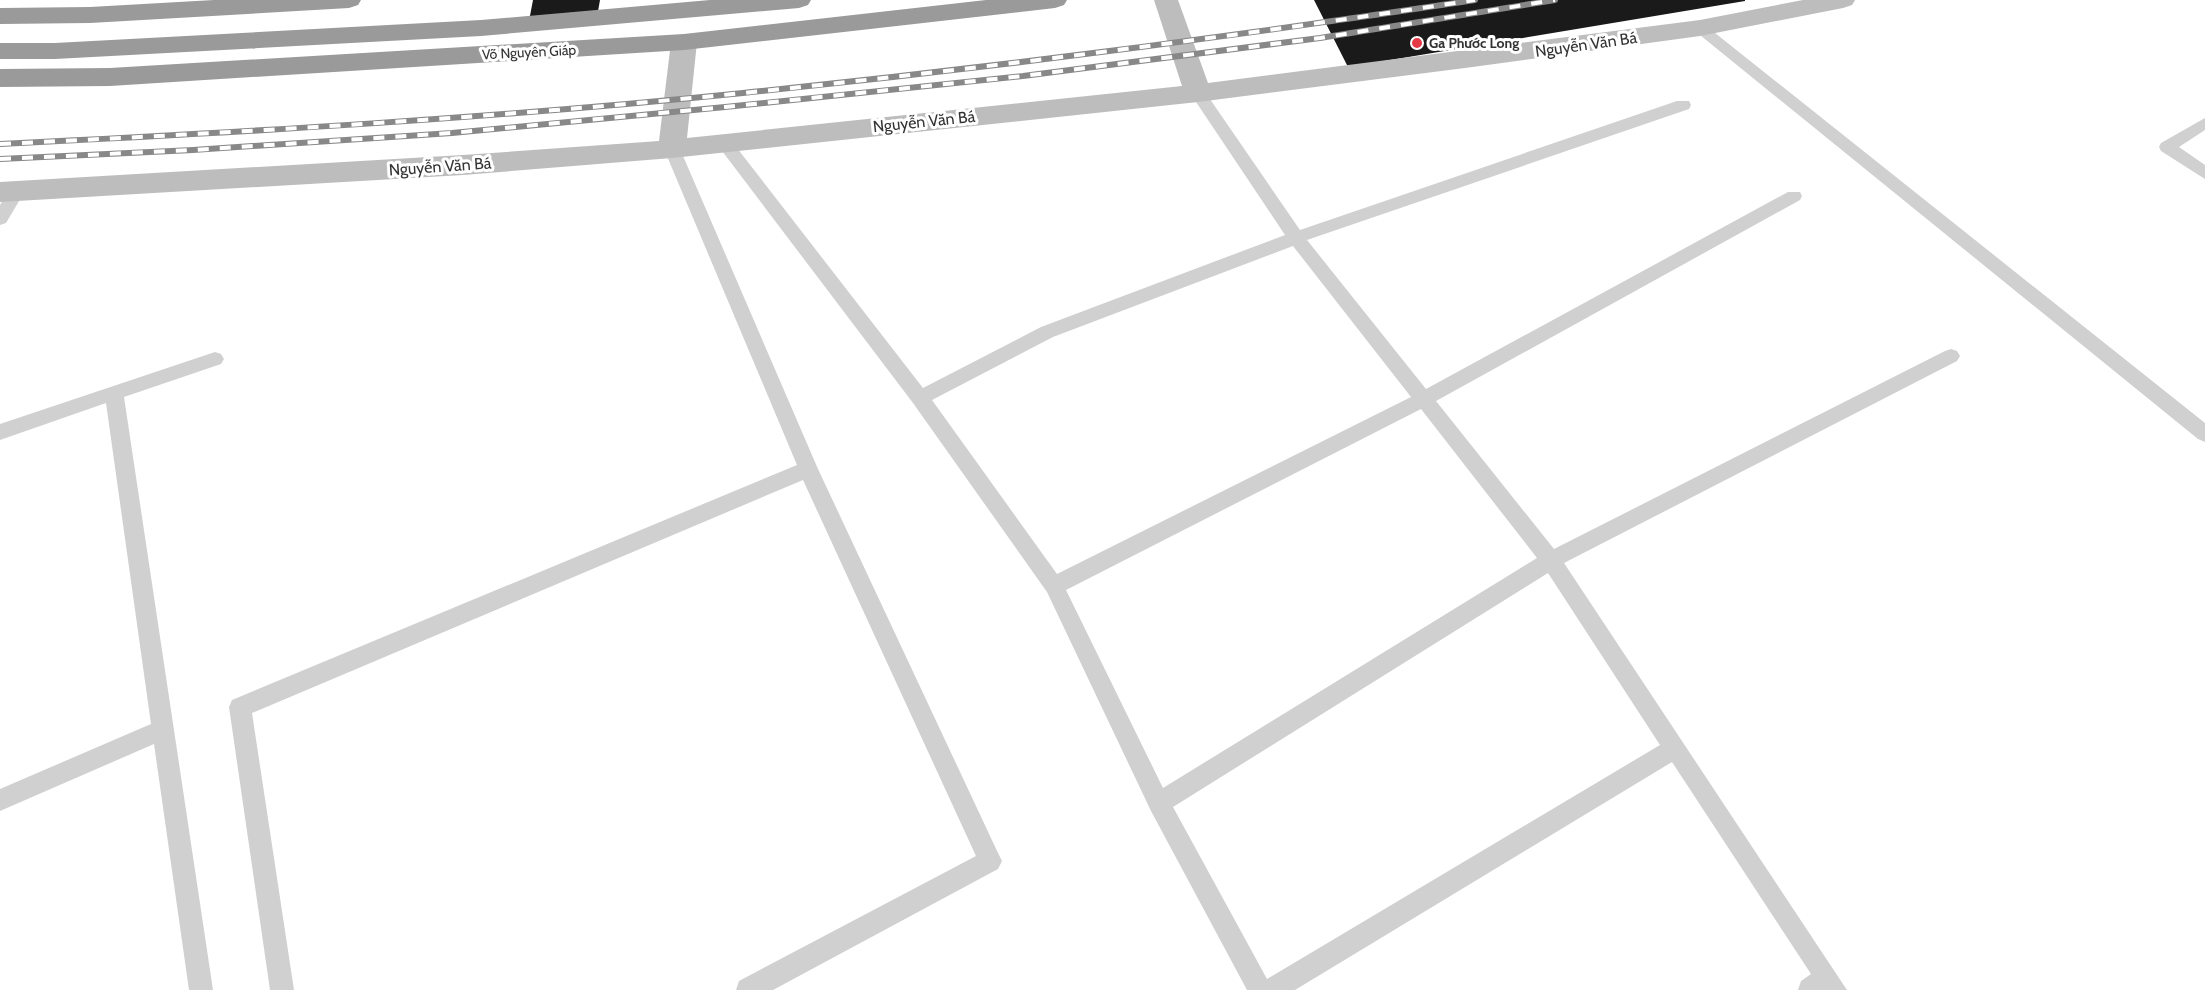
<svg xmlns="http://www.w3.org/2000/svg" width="2205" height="990" font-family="Cabin,sans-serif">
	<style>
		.building { fill: #1a1a1a }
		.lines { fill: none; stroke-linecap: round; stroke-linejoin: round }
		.lane { fill: #d0d0d0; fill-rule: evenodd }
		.secondary { fill: #bdbdbd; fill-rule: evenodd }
		.highway { fill: #9a9a9a; fill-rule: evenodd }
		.rail-casing { stroke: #888; stroke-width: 6 }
		.rail { stroke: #fff; stroke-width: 4; stroke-dasharray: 11; stroke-linecap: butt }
		.poi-dot { fill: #e63946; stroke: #fff; stroke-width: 2 }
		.labels { text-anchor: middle; stroke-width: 6; stroke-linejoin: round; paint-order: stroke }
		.far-poi-label { font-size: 14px; font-weight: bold; fill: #333; stroke: #fff; text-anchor: start }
		.far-street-label { font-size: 14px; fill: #333; stroke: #fff }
		.street-label { font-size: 16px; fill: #333; stroke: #fff }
	</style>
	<rect width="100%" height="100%" fill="#fff"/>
	<path class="building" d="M 533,0 L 600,0 L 597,17 L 529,21 Z
		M 1314,0 L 1745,0 L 1745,1 L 1348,67 Z"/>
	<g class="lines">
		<path class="lane" d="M 1700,23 L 1705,25 L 2205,423 L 2205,442 L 2198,439 L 1695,31 L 1693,28 L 1695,25 Z
			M 1198,88 L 1203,89 L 1300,230 L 1677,101 L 1689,101 L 1691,105 L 1689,109 L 1307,240 L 1426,389 L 1788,192 L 1800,192 L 1802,196 L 1800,200 L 1436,401 L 1554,549 L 1945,351 L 1951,349 L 1957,351 L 1960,356 L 1957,361 L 1564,563 L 1847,990 L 1798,990 L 1801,981 L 1811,974 L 1672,762 L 1295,990 L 1247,990 L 1151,811 L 1047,592 L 913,403 L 716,143 L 718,139 L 730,139 L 923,388 L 1041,327 L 1285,235 L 1190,93 ZM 1293,246 L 1411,397 L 1057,574 L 932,400 L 1053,337 ZM 1421,409 L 1537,558 L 1163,788 L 1066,590 ZM 1548,573 L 1660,745 L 1267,979 L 1173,807 Z
			M 2205,118 L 2205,130 L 2179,147 L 2205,165 L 2205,179 L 2161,151 L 2159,147 L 2161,143 Z
			M 672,143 L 678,145 L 680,149 L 818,469 L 998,853 L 1002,861 L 998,869 L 773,990 L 736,990 L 739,981 L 976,856 L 803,480 L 252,713 L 294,990 L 270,990 L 229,707 L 232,700 L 797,465 L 664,149 L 666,145 Z
			M 17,185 L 23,187 L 25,191 L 6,223 L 0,225 L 0,205 L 11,187 Z
			M 215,352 L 221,354 L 224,359 L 221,364 L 124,397 L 213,990 L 189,990 L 154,744 L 0,811 L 0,789 L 151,724 L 106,403 L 0,440 L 0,424 Z"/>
		<path class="secondary" d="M 1154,0 L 1178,0 L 1208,83 L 1700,20 L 1803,0 L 1855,0 L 1852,5 L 1843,8 L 1700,36 L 1465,68 L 1198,102 L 672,158 L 463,175 L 0,202 L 0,182 L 463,155 L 659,141 L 671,42 L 675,36 L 684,34 L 693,36 L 697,42 L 687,138 L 1182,86 Z"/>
		<path class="highway" d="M 214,0 L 361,0 L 358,5 L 349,8 L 90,23 L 0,24 L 0,8 L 90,7 Z
			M 710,0 L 811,0 L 808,5 L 799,8 L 481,36 L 55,59 L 0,59 L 0,43 L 55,43 L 481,20 Z
			M 986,0 L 1067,0 L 1064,5 L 1055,8 L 684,50 L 110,86 L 0,87 L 0,69 L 110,68 L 684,34 Z"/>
		<defs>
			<path id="rail" d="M 0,144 C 248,132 496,118 743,93 C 988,68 1232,37 1475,0
				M 0,159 L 193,150 L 452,133 L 725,107 L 1023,76 L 1320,38 L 1555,0"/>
		</defs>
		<use href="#rail" class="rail-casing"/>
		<use href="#rail" class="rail"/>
	</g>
	<circle class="poi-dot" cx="1417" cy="43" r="6"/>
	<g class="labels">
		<g class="far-poi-label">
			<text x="1429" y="48">Ga Phước Long</text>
		</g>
		<g class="far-street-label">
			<text transform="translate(529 52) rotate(-3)" y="5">Võ Nguyên Giáp</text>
		</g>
		<g class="street-label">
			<text transform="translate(1586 44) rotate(-8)" y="6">Nguyễn Văn Bá</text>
			<text transform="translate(924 121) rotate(-6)" y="6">Nguyễn Văn Bá</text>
			<text transform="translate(440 166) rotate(-4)" y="6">Nguyễn Văn Bá</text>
		</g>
	</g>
</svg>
